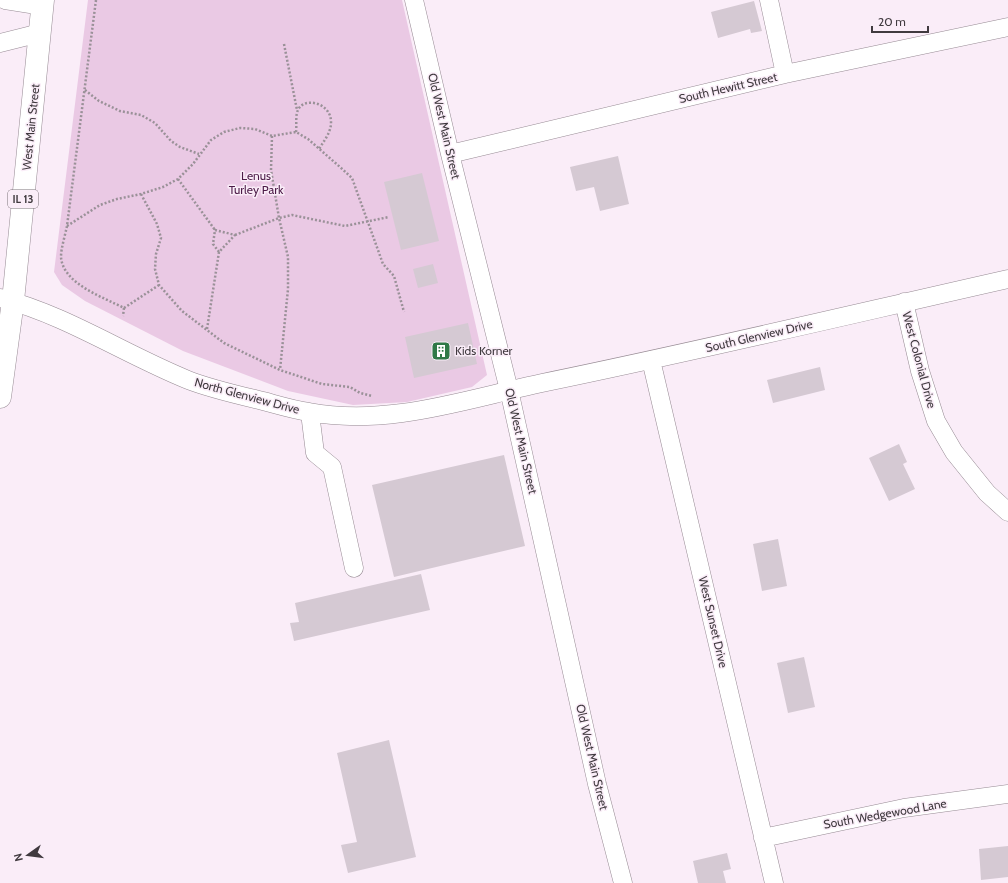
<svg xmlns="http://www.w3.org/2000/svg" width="1008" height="883" font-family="Cabin,sans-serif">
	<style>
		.green { fill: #eac9e4 }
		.building { fill: #d5c9d3 }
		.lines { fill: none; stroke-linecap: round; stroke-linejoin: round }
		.minor-casing { stroke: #978b94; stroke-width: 19 }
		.highway-casing { stroke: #978b94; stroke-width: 23 }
		.path { stroke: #9a9198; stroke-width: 2.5; stroke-dasharray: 2 2; stroke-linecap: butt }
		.minor { stroke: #fff; stroke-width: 18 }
		.highway { stroke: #fff; stroke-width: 22 }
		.labels { text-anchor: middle; stroke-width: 3; stroke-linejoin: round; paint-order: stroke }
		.shield { fill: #faedf8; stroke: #787076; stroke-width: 1 }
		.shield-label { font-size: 11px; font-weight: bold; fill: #403a3f }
		.street-label { font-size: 12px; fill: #403a3f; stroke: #faedf8 }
		.park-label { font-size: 12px; fill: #4c1a47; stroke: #faedf8 }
		.poi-label { font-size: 12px; fill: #403a3f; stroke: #faedf8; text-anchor: start }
	</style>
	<rect width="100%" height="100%" fill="#faedf8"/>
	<path class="green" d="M 88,0 L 402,0 L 487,375 L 472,387 L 407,402 L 353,405 L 288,391 L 183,351 L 85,301 L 62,285 L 54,272 Z"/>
	<path class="building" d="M 754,1 L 762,31 L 751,33 L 750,29 L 718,38 L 711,12 Z
		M 618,156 L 629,204 L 600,211 L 594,187 L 576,191 L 570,167 Z
		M 422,173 L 439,241 L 401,250 L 384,182 Z
		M 433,264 L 438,283 L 418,288 L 413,269 Z
		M 468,323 L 477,364 L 414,378 L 405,337 Z
		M 820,367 L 825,390 L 773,403 L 767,380 Z
		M 899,444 L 907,462 L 903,464 L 915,489 L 889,501 L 869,458 Z
		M 504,455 L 525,546 L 394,577 L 372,485 Z
		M 778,539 L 787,586 L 762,591 L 753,544 Z
		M 421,574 L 430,610 L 294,641 L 290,623 L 299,622 L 295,603 Z
		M 804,657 L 815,707 L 788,713 L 777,663 Z
		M 389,740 L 416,857 L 348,873 L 341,845 L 357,842 L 337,753 Z
		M 1008,846 L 1008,877 L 981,880 L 979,849 Z
		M 727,853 L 731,869 L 723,871 L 726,883 L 698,883 L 693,861 Z"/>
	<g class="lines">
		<defs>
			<path id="minor" d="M 5,0 L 43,6
				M 414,0 L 450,154 L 509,390 L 597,784 L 623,883
				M 769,0 L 785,74
				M 0,43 L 40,33
				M 450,154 L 785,74 L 1008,27
				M 0,298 C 66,315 124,354 188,380 C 211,389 238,395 263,401 C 278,405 294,410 309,412 C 388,427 466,399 542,383 C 698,351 853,314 1008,279
				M 904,302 L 920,371 L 936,421 L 954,452 L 987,493 L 1008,512
				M 651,360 L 774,883
				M 310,413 L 315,453 L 332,467 L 354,568
				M 763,838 L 904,808 L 1008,794"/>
			<path id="highway" d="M 0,397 L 13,301 L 43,0"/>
		</defs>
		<use href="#minor" class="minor-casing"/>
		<use href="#highway" class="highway-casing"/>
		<path class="path" d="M 96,0 L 67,226 C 65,236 61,248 61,257 C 63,284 103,297 124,308 L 123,316
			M 284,44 L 297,110
			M 85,90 L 99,101 L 120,111 L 141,115 L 155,123 L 171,141 L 180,147 L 199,154
			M 296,132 C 297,126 295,116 298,110 C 304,96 332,103 331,123 C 331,132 324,141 319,149
			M 272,136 L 271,170 L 279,218 L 288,257 L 288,289 L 280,370
			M 178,179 L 215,230
			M 141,194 L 157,224 L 161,238 L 156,254 L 155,269 L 159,285 L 182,311 L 224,343 L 280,370 L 322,384 L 350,387 L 360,393 L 372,396
			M 67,226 L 100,205 L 117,199 L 141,194 L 163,187 L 178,179 L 193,164 L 211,140 L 224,132 L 240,128 L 255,129 L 272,136 L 296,132 L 308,139 L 340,167 L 352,178 L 383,264 L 394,276 L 404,312
			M 215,230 L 235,235 L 219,252 L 213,244 Z
			M 235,235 L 279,218 L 292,215 L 345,226 L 389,217
			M 124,308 L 159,285
			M 207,329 L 219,252"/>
		<use href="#minor" class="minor"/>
		<use href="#highway" class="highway"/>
	</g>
	<defs>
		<symbol id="building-square" viewBox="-11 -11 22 22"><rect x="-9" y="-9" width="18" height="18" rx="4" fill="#2f7947" stroke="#faedf8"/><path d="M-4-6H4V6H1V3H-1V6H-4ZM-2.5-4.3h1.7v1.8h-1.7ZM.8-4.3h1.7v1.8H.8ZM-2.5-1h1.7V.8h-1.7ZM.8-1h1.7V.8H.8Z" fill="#fff"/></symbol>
	</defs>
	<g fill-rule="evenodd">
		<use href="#building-square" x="430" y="340" width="22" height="22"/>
	</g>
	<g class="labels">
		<rect class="shield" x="8" y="190" width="30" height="18" rx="3"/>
		<g class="shield-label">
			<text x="23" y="203">IL 13</text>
		</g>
		<g class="street-label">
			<text transform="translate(728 88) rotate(-13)" y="4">South Hewitt Street</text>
			<text transform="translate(444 126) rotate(77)" y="4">Old West Main Street</text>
			<text transform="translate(31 127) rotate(-84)" y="4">West Main Street</text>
			<text transform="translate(759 336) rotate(-13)" y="4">South Glenview Drive</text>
			<text transform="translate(919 360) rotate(75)" y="4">West Colonial Drive</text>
			<text transform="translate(247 396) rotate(15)" y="4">North Glenview Drive</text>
			<text transform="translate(521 441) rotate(77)" y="4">Old West Main Street</text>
			<text transform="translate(713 622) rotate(77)" y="4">West Sunset Drive</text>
			<text transform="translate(592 757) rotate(77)" y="4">Old West Main Street</text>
			<text transform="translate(885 814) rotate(-10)" y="4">South Wedgewood Lane</text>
		</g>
		<g class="park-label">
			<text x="256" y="180">Lenus<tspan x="256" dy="14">Turley Park</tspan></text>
		</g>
		<g class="poi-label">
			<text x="455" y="355">Kids Korner</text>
		</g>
	</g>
	<g transform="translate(28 855) rotate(256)" stroke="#faedf8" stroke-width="3" paint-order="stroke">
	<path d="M0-3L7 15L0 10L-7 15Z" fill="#403a3f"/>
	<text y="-6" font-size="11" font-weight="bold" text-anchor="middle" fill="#403a3f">N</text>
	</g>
	<path d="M872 26v6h56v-6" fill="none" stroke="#403a3f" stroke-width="2"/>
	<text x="878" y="26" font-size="12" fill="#403a3f" stroke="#faedf8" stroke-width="3" paint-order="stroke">20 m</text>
</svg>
